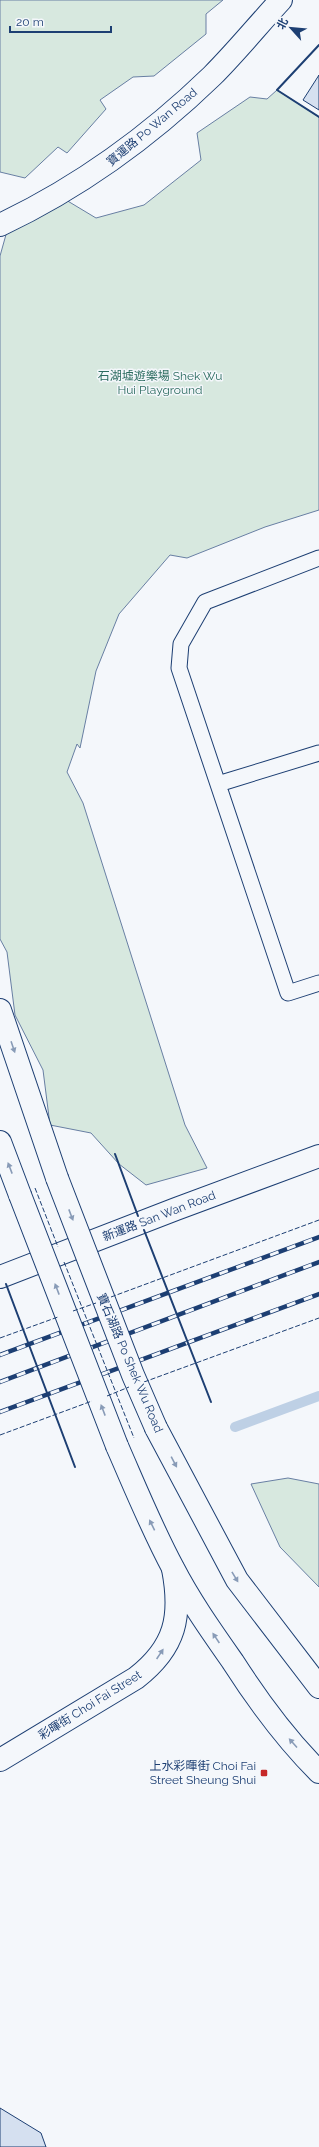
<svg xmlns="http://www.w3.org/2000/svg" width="319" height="2147" font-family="Raleway,'Noto Sans SC',sans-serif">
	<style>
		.green { fill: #d7e8df; stroke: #687fa3 }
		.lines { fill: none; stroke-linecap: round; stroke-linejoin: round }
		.stream { stroke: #bed0e5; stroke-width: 10 }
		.building { fill: #d5e0f0; stroke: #1d3f73 }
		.lane-casing { stroke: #1d3f73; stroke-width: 17 }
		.street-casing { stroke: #1d3f73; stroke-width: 24 }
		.secondary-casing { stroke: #1d3f73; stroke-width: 24 }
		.primary-casing { stroke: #1d3f73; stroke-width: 24 }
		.lane { stroke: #f4f7fb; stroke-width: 15 }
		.street { stroke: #f4f7fb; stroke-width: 22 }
		.secondary { stroke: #f4f7fb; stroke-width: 22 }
		.primary { stroke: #f4f7fb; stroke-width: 22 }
		.rail-casing { stroke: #1d3f73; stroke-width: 4.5 }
		.rail { stroke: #f4f7fb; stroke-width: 3; stroke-dasharray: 9; stroke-linecap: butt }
		.primary-bridge-casing { stroke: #1d3f73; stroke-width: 24; stroke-linecap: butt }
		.primary-bridge { stroke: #f4f7fb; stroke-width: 22 }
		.fence { stroke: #1d3f73; stroke-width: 1; stroke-dasharray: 5 2; stroke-linecap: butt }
		.wall { stroke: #1d3f73; stroke-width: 2 }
		.oneway { fill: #889bb7 }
		.poi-dot { fill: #c62828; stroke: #f4f7fb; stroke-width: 1.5 }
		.labels { text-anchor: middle; stroke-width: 3; stroke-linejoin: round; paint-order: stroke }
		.street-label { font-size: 12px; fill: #1d3f73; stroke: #f4f7fb }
		.park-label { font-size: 12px; fill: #2c6c60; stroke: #f4f7fb }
		.poi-label { font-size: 12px; fill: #1d3f73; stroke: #f4f7fb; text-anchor: end }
	</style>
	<rect width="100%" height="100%" fill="#f4f7fb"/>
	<path class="green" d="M 0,0 L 223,0 L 206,14 L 206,34 L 154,76 L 133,77 L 100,100 L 106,109 L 67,153 L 58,147 L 25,178 L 0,172 Z
		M 277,90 L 319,117 L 319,510 L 265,527 L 187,558 L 170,555 L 119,614 L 96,671 L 80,748 L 77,744 L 67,772 L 83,803 L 185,1125 L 207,1168 L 146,1185 L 119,1164 L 91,1133 L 50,1125 L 43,1070 L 15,1015 L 7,952 L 0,939 L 0,256 L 7,231 L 66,200 L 96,218 L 144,205 L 201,160 L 197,133 L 250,97 L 267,99 Z
		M 288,1478 L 319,1484 L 319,1587 L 280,1547 L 251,1484 Z"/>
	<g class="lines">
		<path class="stream" d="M 235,1427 L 319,1396"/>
	</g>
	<path class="building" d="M 319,75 L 319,110 L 303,100 Z
		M 0,2108 L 41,2133 L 46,2147 L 0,2147 Z"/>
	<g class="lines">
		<defs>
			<path id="lane" d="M 319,558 L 205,602 L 181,644 L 179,668 L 288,993 L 319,983
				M 218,784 L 319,753"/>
			<path id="street" d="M 0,1277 L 176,1209 L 319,1156
				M 0,1760 L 136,1678 C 176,1647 182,1616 173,1569"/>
			<path id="secondary" d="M 0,225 C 80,187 148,138 212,76 C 236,52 258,25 281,0"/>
			<path id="primary" d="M 0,1010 L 57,1178
				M 0,1142 L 20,1195
				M 156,1428 L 237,1580 L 319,1687
				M 117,1446 C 135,1487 152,1529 173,1568 C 190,1601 212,1632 233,1662 C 258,1701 286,1739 319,1772"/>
		</defs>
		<use href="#lane" class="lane-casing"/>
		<use href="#street" class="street-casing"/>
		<use href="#secondary" class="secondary-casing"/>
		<use href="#primary" class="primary-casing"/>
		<use href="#lane" class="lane"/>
		<use href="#street" class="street"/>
		<use href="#secondary" class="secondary"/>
		<use href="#primary" class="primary"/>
		<defs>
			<path id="rail" d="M 0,1355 L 319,1237
				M 0,1382 L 319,1262
				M 0,1412 L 319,1294"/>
		</defs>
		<use href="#rail" class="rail-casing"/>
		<use href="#rail" class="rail"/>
		<defs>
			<path id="primary-bridge" d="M 57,1178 L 133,1375 L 156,1428
				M 20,1195 L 117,1446"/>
		</defs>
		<use href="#primary-bridge" class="primary-bridge-casing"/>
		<use href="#primary-bridge" class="primary-bridge"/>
		<path class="fence" d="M 35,1188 L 58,1247
			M 64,1262 L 134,1438
			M 111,1297 L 319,1220
			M 73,1311 L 96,1303
			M 0,1338 L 58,1317
			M 144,1382 L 319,1318
			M 107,1396 L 129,1387
			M 0,1435 L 92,1401"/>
		<path class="wall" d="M 319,45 L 277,90 L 319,117
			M 115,1154 L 138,1216
			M 144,1230 L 211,1402
			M 6,1284 L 75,1467"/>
	</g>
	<defs><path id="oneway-solid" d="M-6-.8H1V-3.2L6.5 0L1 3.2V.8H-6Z"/></defs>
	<g class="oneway">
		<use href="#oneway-solid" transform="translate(13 1047) rotate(71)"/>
		<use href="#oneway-solid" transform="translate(10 1168) rotate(-111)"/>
		<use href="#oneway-solid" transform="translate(71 1215) rotate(69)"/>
		<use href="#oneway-solid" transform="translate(57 1289) rotate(-111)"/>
		<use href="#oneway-solid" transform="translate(103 1410) rotate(-111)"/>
		<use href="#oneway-solid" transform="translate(174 1462) rotate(62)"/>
		<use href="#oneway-solid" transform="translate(152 1525) rotate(-116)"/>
		<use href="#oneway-solid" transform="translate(235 1577) rotate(59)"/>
		<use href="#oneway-solid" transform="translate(216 1638) rotate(-124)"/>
		<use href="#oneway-solid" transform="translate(160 1654) rotate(-56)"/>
		<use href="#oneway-solid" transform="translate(293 1743) rotate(-132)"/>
	</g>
	<rect class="poi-dot" x="260" y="1769" width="8" height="8" rx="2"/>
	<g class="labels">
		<g class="street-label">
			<text transform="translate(152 127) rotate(-40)" y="4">寶運路 Po Wan Road</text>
			<text transform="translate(159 1216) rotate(-21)" y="4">新運路 San Wan Road</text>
			<text transform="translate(130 1363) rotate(67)" y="4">寶石湖路 Po Shek Wu Road</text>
			<text transform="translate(90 1705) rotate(-32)" y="4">彩暉街 Choi Fai Street</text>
		</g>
		<g class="park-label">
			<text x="160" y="380">石湖墟遊樂場 Shek Wu<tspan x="160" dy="14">Hui Playground</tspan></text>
		</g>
		<g class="poi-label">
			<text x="256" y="1770">上水彩暉街 Choi Fai<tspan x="256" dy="14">Street Sheung Shui</tspan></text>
		</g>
	</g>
	<g transform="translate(291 28) rotate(297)" stroke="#f4f7fb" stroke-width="3" paint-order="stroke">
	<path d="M0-3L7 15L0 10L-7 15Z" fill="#1d3f73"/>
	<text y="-6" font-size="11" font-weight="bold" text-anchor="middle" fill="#1d3f73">北</text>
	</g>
	<path d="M10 26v6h101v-6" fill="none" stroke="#1d3f73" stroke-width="2"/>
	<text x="16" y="26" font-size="12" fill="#1d3f73" stroke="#f4f7fb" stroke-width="3" paint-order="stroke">20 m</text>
</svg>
